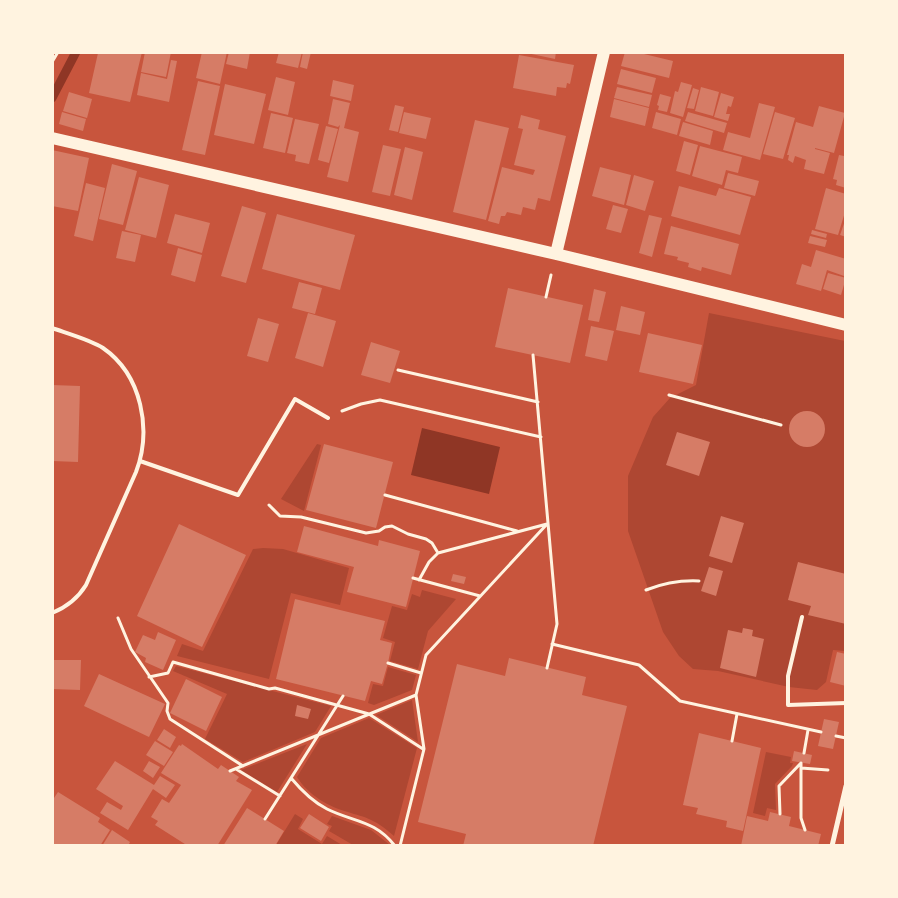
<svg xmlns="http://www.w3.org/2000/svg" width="898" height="898" font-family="'Space Grotesk',sans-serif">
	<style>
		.green { fill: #ae4732 }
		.water { fill: #8f3625 }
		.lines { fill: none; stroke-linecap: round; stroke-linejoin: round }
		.stream { stroke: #8f3625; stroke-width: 9 }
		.building { fill: #d67c66 }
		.path { stroke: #fff3e0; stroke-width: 3 }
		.service { stroke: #fff3e0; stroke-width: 4 }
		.minor { stroke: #fff3e0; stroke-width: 5 }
		.primary { stroke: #fff3e0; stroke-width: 12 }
	</style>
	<rect width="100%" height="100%" fill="#c8553d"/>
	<path class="green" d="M 709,313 L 845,341 L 845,651 L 833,650 L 826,682 L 817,690 L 789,687 L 718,671 L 693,669 L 679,656 L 663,632 L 628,531 L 628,476 L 653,417 L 670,398 L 696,385 Z
		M 317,444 L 321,445 L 304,511 L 281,499 Z
		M 263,548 L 283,549 L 349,568 L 340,605 L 291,593 L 269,679 L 177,656 L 182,644 L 203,651 L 253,549 Z
		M 422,590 L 456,599 L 428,631 L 418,669 L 390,661 L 395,642 L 383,638 L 392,606 L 407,610 L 412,594 L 420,597 Z
		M 176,666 L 331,706 L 315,732 L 243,762 L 205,739 L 227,694 L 173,671 Z
		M 388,667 L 416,675 L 412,690 L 374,705 L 368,703 L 373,684 L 383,686 Z
		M 412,700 L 418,742 L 376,715 Z
		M 369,718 L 417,748 L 394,836 C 387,830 380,824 371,820 C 364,816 356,815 348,812 C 329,807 308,795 297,777 L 321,738 Z
		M 307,744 L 277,792 L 241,770 Z
		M 766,752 L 791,757 L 790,763 L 793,763 L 792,766 L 775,784 L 776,810 L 767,808 L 765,816 L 753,813 Z
		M 295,814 L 303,819 L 298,829 L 322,844 L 327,836 L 342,845 L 276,845 Z
		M 332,816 L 371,830 L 390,845 L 353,845 L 329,831 L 332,826 L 327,824 Z"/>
	<path class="water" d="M 422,428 L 500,447 L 489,494 L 411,475 Z"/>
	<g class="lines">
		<path class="stream" d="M 52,98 L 76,52"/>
	</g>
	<path class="building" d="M 103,52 L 142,52 L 130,102 L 89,93 L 98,53 L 103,54 Z
		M 145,52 L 171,52 L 166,77 L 141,72 Z
		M 202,52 L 227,52 L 220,84 L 196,78 Z
		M 229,52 L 250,52 L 247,69 L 226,64 Z
		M 279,52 L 302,52 L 298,68 L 276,63 Z
		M 303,52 L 311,52 L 307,69 L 300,67 Z
		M 522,52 L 556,52 L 555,59 Z
		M 625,52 L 644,52 L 644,54 L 673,61 L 669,78 L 621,66 Z
		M 519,55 L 574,65 L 570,84 L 567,83 L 566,88 L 557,87 L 556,96 L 513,88 Z
		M 171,60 L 177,61 L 169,102 L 137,95 L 141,73 L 167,79 Z
		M 621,69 L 656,78 L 652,93 L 617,84 Z
		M 276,77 L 295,82 L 288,115 L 268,110 Z
		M 333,80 L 354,85 L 351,101 L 330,96 Z
		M 198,81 L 220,86 L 205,155 L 182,150 Z
		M 681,82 L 692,85 L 683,117 L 670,113 L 675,91 L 678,92 Z
		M 225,84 L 266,94 L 254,144 L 214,135 Z
		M 617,87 L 652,95 L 649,107 L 614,98 Z
		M 701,87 L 719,92 L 713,116 L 695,111 Z
		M 693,88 L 699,90 L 694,109 L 687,108 Z
		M 69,92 L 92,99 L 87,118 L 63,111 Z
		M 721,93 L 734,97 L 731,107 L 728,106 L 726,114 L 730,114 L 728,121 L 714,117 Z
		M 660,94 L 671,97 L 667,112 L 658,110 L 659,106 L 657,105 Z
		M 333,99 L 350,103 L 344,128 L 359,132 L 348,182 L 327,177 L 340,125 L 338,127 L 328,124 Z
		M 614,99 L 649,108 L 645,126 L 610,117 Z
		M 759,103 L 775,107 L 760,160 L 723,150 L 728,132 L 750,138 Z
		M 395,105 L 404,107 L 398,132 L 389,130 Z
		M 819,106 L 845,113 L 834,153 L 815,148 L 815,149 L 830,153 L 824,174 L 804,169 L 806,160 L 795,156 L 793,163 L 788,160 L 789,155 L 787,155 L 796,122 L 813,127 Z
		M 62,112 L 86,119 L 83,131 L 59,124 Z
		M 404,112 L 431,118 L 426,139 L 399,133 Z
		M 656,112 L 681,119 L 677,135 L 652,128 Z
		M 688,112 L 727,123 L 724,133 L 685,121 Z
		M 775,112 L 795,118 L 783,159 L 763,154 Z
		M 271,113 L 293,118 L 285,153 L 263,148 Z
		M 521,115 L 540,120 L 538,129 L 566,136 L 550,201 L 538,198 L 535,210 L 523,207 L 521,215 L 507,212 L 505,216 L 501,216 L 499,224 L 488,221 L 502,167 L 533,175 L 535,170 L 514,165 L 523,129 L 518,128 Z
		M 295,119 L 319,124 L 309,164 L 295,161 L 296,155 L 287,153 Z
		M 475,120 L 509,128 L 486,220 L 453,212 Z
		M 683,122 L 713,131 L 710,145 L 679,136 Z
		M 326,126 L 338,129 L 329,163 L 318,160 Z
		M 684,141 L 698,145 L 690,175 L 676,171 Z
		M 383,145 L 401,149 L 390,196 L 372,192 Z
		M 700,146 L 742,157 L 738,173 L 726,170 L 722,185 L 692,176 Z
		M 405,147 L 423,152 L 412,200 L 394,195 Z
		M 52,150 L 89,158 L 78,211 L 52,206 Z
		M 846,153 L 846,188 L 836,185 L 837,180 L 833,179 L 839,155 L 844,156 Z
		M 112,164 L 137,171 L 123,225 L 99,219 Z
		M 600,167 L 631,175 L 624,205 L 592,196 Z
		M 728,173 L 759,181 L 755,196 L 724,188 Z
		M 634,175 L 654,181 L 645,211 L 626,205 Z
		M 139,177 L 169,185 L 156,238 L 125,230 Z
		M 86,183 L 105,188 L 93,241 L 74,236 Z
		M 679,186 L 716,196 L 719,188 L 751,197 L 740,235 L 671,216 Z
		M 826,188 L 846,194 L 846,209 L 838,235 L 815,229 Z
		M 613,205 L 628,209 L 621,233 L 606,229 Z
		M 242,206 L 266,213 L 246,283 L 221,276 Z
		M 175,214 L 210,223 L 202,253 L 167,243 Z
		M 277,214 L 355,235 L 340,290 L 262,269 Z
		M 649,215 L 662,218 L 652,257 L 639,253 Z
		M 846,218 L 846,237 L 840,235 Z
		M 671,226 L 739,244 L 731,275 L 702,267 L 701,271 L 688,267 L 689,263 L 677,260 L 678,257 L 664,254 Z
		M 812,230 L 827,234 L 826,238 L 811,234 Z
		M 122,231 L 141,235 L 135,262 L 116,258 Z
		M 810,236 L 827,240 L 825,247 L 808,243 Z
		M 178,248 L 202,255 L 195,282 L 171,275 Z
		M 816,250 L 846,259 L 844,276 L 827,270 L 821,291 L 796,284 L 802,264 L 811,267 Z
		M 828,273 L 846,278 L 841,295 L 823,289 Z
		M 299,282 L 322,288 L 315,314 L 292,308 Z
		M 508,288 L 583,305 L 570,363 L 495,347 Z
		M 594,289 L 606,292 L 599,322 L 588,320 Z
		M 621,306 L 645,312 L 640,335 L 616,330 Z
		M 308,313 L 336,321 L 323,367 L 295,358 Z
		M 258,318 L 279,324 L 268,362 L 247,356 Z
		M 591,326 L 614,331 L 607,361 L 585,356 Z
		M 648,333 L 702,345 L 693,384 L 639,372 Z
		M 371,342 L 400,351 L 390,383 L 361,375 Z
		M 52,385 L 80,386 L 78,462 L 52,461 Z
		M789 429a18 18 0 1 1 36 0a18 18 0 1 1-36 0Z
		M 677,432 L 710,442 L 699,476 L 666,465 Z
		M 324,444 L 393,462 L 376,528 L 306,510 Z
		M 721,516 L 744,523 L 732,563 L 709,556 Z
		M 179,524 L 246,555 L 202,647 L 137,616 Z
		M 304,526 L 378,546 L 379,540 L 420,551 L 406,607 L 347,592 L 354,567 L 297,552 Z
		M 798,562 L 846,574 L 846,624 L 808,615 L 811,606 L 788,600 Z
		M 709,567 L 723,571 L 716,596 L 701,591 Z
		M 453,574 L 466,577 L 464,584 L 451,581 Z
		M 295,599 L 385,621 L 380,640 L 392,643 L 388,663 L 382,684 L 371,681 L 365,701 L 276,679 Z
		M 743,628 L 753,630 L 752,636 L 764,639 L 756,677 L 720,668 L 728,630 L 742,633 Z
		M 158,632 L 176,640 L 163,670 L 145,662 L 146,658 L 135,652 L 143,635 L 155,640 Z
		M 837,652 L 846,654 L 846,686 L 830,682 Z
		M 509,658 L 586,677 L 582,695 L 627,706 L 593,846 L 463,846 L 466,834 L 418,822 L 457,664 L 505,676 Z
		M 52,660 L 81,660 L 80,690 L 52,689 Z
		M 99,674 L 165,704 L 149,737 L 84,706 Z
		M 186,679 L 222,697 L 206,731 L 170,713 Z
		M 297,705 L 311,709 L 308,719 L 295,716 Z
		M 824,719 L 839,722 L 833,749 L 818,746 Z
		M 164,729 L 176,737 L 170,748 L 157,740 Z
		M 699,733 L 761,748 L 743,831 L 726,827 L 727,821 L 696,814 L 698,808 L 683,805 Z
		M 155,741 L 173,752 L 164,766 L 146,755 Z
		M 182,744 L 218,769 L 221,765 L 239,777 L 236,781 L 252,790 L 217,846 L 188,846 L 155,825 L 158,821 L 151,817 L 162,799 L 169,803 L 181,785 L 161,773 L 179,745 L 181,746 Z
		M 794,751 L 812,755 L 810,764 L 792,761 Z
		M 115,761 L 154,785 L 160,776 L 175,785 L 166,798 L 153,789 L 128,830 L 100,813 L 107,802 L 121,810 L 123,806 L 96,789 Z
		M 149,761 L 160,767 L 153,778 L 143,771 Z
		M 58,792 L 100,818 L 98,822 L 110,830 L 100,846 L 52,846 L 52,833 L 54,830 L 52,829 L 52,801 Z
		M 247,808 L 284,831 L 275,846 L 223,846 Z
		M 770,812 L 791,817 L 789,826 L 821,834 L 818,846 L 741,846 L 747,816 L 768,821 Z
		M 309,814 L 329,827 L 321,841 L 300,828 Z
		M 112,830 L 130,842 L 128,846 L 102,846 Z"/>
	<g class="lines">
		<path class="path" d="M 52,62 L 58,52
			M 546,297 L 551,275
			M 533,355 L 557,624 L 547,668
			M 398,370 L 538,402
			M 669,395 L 781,425
			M 342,411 L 361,404 L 380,400 L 541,437
			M 385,495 L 517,531
			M 269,505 L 280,516 L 301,517 L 366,533 L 379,531 L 385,527 L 392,526 L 408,534 L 426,539 L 432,543 L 438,553
			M 413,578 L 480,596
			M 419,580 L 429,562 L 438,553 L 547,524
			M 646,590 C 664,583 679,580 699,581
			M 118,618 L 131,649 L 168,703 L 167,711 L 170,719 L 243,766
			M 552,644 L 639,665 L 680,701 L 821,732
			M 388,663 L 421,673
			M 149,677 L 168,673 L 173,662 L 269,689 L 275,688 L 369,714 L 423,749
			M 836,736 L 846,738
			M 732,741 L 737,714
			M 804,753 L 808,730
			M 801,763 L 801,818 L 805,830
			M 801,768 L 828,770
			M 236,769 L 280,796
			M 230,771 L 416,695
			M 291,778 C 301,790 313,802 327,809 C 353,822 375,820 395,846
			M 780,814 L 779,786 L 801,763
			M 265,819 L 343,696
			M 400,846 L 424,749 L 416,695 L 426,655 L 548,523"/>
		<path class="service" d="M 52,328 C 66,333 91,340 103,348 C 142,375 152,430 136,472 L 86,585 C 78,598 67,607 52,613
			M 140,461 L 238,495 L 295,399 L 328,418
			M 802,617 L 788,676 L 788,705 L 846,703"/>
		<path class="minor" d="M 832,846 L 846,786"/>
		<path class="primary" d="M 52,138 L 556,254 L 846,325
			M 556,254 L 604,52"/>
	</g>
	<rect width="898" height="898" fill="none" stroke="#fff3e0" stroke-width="108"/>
</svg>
